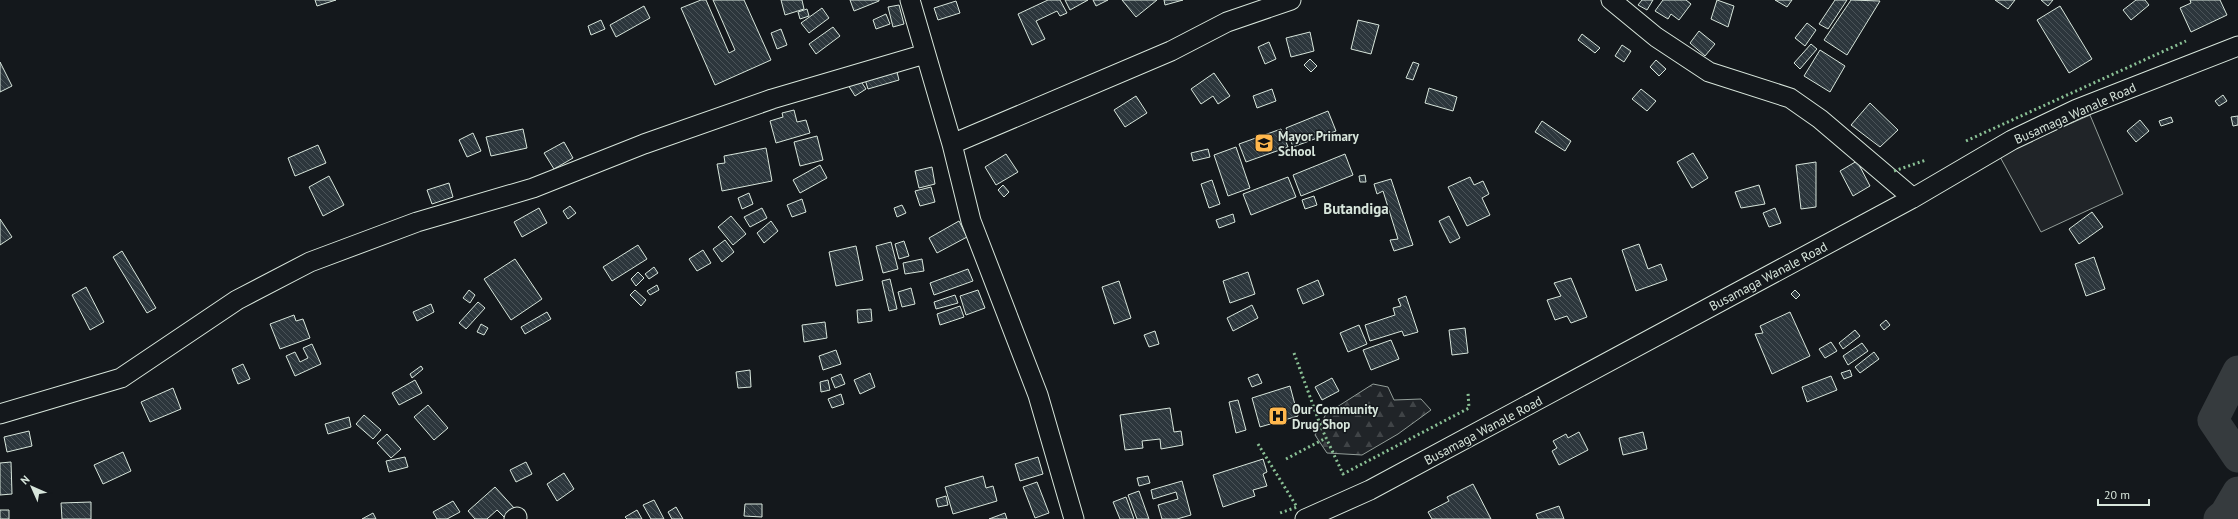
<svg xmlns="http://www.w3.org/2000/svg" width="2238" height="519" font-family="'PT Sans',sans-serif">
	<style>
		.grass { fill: #202428; stroke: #939e99 }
		.forest { fill: url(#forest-firs); stroke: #939e99 }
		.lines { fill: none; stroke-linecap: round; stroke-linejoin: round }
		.river { stroke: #363b3e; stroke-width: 31 }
		.building { fill: url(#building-back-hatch); stroke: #d8e6dc }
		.minor-casing { stroke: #d8e6dc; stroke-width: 21 }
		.minor { stroke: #14181c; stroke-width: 19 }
		.hedge { stroke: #8ac095; stroke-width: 3; stroke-dasharray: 2 3; stroke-linecap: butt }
		.labels { text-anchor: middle; stroke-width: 3; stroke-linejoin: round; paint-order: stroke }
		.street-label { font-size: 13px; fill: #d8e6dc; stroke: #14181c }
		.poi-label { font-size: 13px; font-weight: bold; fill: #d8e6dc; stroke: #14181c; text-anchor: start }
		.quarter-label { font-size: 15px; font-weight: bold; fill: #d8e6dc; stroke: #14181c }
	</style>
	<defs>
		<pattern id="forest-firs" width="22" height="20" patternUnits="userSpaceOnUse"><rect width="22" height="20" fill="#202428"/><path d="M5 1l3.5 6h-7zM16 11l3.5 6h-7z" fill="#404447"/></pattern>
		<pattern id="building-back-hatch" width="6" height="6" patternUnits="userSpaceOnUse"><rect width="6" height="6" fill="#2c363c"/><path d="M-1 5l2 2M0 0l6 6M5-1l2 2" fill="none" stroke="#4a5358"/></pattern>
	</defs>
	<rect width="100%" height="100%" fill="#14181c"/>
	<path class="grass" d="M 2090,115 L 2123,194 L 2041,232 L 1999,155 Z"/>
	<path class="forest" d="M 1373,384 L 1388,387 L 1394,400 L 1421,399 L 1431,410 L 1398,434 L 1362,455 L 1327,453 L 1315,435 L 1326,414 Z"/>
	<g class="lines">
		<path class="river" d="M 2238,371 L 2213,420 L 2238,457
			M 2219,519 L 2225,514 L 2238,492"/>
	</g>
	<path class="building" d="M 315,0 L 336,0 L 317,6 Z
		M 701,0 L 706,0 L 729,53 L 735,50 L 713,0 L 744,0 L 771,60 L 715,85 L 681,8 Z
		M 781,0 L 802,0 L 804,9 L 785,15 Z
		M 850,0 L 879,0 L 879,1 L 854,11 Z
		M 1048,0 L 1060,0 L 1067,13 L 1060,16 L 1057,11 L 1036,21 L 1045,39 L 1032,45 L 1018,14 Z
		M 1065,0 L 1088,0 L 1070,10 Z
		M 1093,0 L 1108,0 L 1096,6 Z
		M 1122,0 L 1157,0 L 1136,17 Z
		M 1164,0 L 1183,0 L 1165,5 Z
		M 1642,0 L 1653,0 L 1647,10 L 1638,5 Z
		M 1663,0 L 1686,0 L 1691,4 L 1679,20 L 1671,14 L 1668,19 L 1655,11 Z
		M 1717,0 L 1734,6 L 1728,27 L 1711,19 Z
		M 1775,0 L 1792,0 L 1787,7 Z
		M 1835,0 L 1847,0 L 1828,29 L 1819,24 Z
		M 1851,0 L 1880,1 L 1847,55 L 1824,40 Z
		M 1995,0 L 2015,0 L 2008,9 Z
		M 2041,0 L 2053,0 L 2048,6 Z
		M 2136,0 L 2145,0 L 2149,5 L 2131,20 L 2123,10 Z
		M 2190,0 L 2220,0 L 2227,15 L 2191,32 L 2180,8 L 2191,3 Z
		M 956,1 L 960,13 L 938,20 L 934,8 Z
		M 899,5 L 904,24 L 893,27 L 888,7 Z
		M 644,6 L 650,18 L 616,37 L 610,25 Z
		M 2060,6 L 2092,59 L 2069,73 L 2037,20 Z
		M 822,8 L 829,18 L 809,33 L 801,23 Z
		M 807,9 L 809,16 L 800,19 L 798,12 Z
		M 886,14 L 890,24 L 876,29 L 873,20 Z
		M 601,20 L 605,29 L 591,35 L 588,26 Z
		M 1358,20 L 1379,25 L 1371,54 L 1351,49 Z
		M 1807,23 L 1816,30 L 1805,46 L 1795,38 Z
		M 833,27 L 840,36 L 816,54 L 809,44 Z
		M 781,29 L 787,45 L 777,49 L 771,33 Z
		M 1699,31 L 1715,44 L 1705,56 L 1690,43 Z
		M 1310,32 L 1314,51 L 1291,57 L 1286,38 Z
		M 1582,34 L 1600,48 L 1595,53 L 1578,40 Z
		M 1269,42 L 1276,59 L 1265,64 L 1258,47 Z
		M 1811,44 L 1817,49 L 1800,69 L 1794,63 Z
		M 1622,45 L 1631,51 L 1624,62 L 1615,56 Z
		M 1820,50 L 1845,66 L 1830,92 L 1804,76 Z
		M 1310,59 L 1317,66 L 1311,72 L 1304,65 Z
		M 1656,60 L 1666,69 L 1659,76 L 1650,67 Z
		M 0,62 L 12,86 L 0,92 Z
		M 1413,62 L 1419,64 L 1413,80 L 1406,78 Z
		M 895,64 L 899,80 L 868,89 L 863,73 Z
		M 854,71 L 866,89 L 855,96 L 843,77 Z
		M 1214,73 L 1230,96 L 1218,104 L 1213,96 L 1201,104 L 1191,89 Z
		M 1429,88 L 1457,97 L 1453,111 L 1425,103 Z
		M 1272,89 L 1276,101 L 1257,108 L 1253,96 Z
		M 1641,89 L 1656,101 L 1647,111 L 1632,99 Z
		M 2223,95 L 2227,101 L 2219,106 L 2215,101 Z
		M 1136,96 L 1147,113 L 1125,127 L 1114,110 Z
		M 1870,103 L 1898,130 L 1880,147 L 1851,125 Z
		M 794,110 L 797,122 L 806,120 L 810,133 L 776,143 L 770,121 L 783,117 L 782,113 Z
		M 1328,111 L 1336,131 L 1293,147 L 1286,128 Z
		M 2238,116 L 2238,125 L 2233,126 L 2231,117 Z
		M 2171,117 L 2173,122 L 2161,126 L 2159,121 Z
		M 2140,120 L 2149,131 L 2136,142 L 2127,131 Z
		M 1542,121 L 1571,141 L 1565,151 L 1535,132 Z
		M 523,129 L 527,148 L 491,156 L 486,137 Z
		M 1281,129 L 1288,147 L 1246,162 L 1239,144 Z
		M 473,133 L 481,151 L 467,157 L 459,140 Z
		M 817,136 L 823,160 L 800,166 L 794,142 Z
		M 564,142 L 573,158 L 554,169 L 544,153 Z
		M 318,145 L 326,163 L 295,176 L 288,158 Z
		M 1236,147 L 1250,188 L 1228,196 L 1214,155 Z
		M 766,148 L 772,181 L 722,191 L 717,164 L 725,163 L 724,156 Z
		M 1208,149 L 1210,157 L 1193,161 L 1191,153 Z
		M 1693,153 L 1708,178 L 1692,188 L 1677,162 Z
		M 1006,154 L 1018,172 L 996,185 L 985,167 Z
		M 1345,154 L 1353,175 L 1301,196 L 1293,175 Z
		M 1857,161 L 1870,186 L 1853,196 L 1840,171 Z
		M 1816,162 L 1816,207 L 1801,209 L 1796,165 Z
		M 820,165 L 827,178 L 800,193 L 793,180 Z
		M 932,167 L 935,184 L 919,188 L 915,171 Z
		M 1365,175 L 1366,182 L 1360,182 L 1359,176 Z
		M 329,176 L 344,205 L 323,216 L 309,187 Z
		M 1288,177 L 1296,197 L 1251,215 L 1243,194 Z
		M 1470,177 L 1474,185 L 1483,181 L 1489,194 L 1482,198 L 1490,215 L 1467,226 L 1448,187 Z
		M 1391,179 L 1413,245 L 1394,251 L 1390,240 L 1398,239 L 1383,191 L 1377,194 L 1374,184 Z
		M 1212,180 L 1220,204 L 1209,208 L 1201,184 Z
		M 449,183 L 453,197 L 432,204 L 427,190 Z
		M 1003,185 L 1009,192 L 1004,197 L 998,190 Z
		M 1759,185 L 1765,204 L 1741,208 L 1735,192 Z
		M 931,187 L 935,202 L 920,206 L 915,191 Z
		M 749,193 L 753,204 L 742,209 L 738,198 Z
		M 1314,196 L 1317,205 L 1305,209 L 1302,200 Z
		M 802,199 L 806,212 L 792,217 L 787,205 Z
		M 902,205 L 906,213 L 897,217 L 894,208 Z
		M 570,206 L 576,213 L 568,219 L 563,211 Z
		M 539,208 L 547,223 L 522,237 L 514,222 Z
		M 762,208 L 767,218 L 750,227 L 744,217 Z
		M 1775,208 L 1781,223 L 1769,227 L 1763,213 Z
		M 2092,212 L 2103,227 L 2079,244 L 2069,229 Z
		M 1233,214 L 1235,222 L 1219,228 L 1216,220 Z
		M 731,216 L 746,234 L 733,245 L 718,227 Z
		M 1449,216 L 1460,238 L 1450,243 L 1439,221 Z
		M 0,219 L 12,237 L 0,245 Z
		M 771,221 L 778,231 L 764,243 L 757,233 Z
		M 959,221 L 967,237 L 937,253 L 929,238 Z
		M 725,240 L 734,252 L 722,262 L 713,249 Z
		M 904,241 L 909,256 L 899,259 L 895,244 Z
		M 891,242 L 898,269 L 883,273 L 876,246 Z
		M 1639,244 L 1648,269 L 1661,264 L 1667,280 L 1636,291 L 1622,250 Z
		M 638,245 L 647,259 L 612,281 L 603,267 Z
		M 856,246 L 863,280 L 836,286 L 829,252 Z
		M 703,250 L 711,263 L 697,271 L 689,259 Z
		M 122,251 L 156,308 L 147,313 L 113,257 Z
		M 2094,257 L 2105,289 L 2086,296 L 2075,264 Z
		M 515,259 L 542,299 L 511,320 L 484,279 Z
		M 922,259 L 924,271 L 905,274 L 903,263 Z
		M 654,267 L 658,273 L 649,279 L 645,274 Z
		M 968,269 L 973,281 L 934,295 L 930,283 Z
		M 638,272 L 644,278 L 636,286 L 631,279 Z
		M 1248,272 L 1255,294 L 1230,303 L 1223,281 Z
		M 1571,278 L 1587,317 L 1571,323 L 1567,316 L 1555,320 L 1547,300 L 1561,296 L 1554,283 Z
		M 890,279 L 897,309 L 889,311 L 882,281 Z
		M 1318,280 L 1324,295 L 1303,304 L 1297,289 Z
		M 1119,281 L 1131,318 L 1114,324 L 1102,287 Z
		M 657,285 L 659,290 L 650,295 L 647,291 Z
		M 86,287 L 104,322 L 90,330 L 72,295 Z
		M 911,288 L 915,304 L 902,307 L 898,292 Z
		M 469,290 L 475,295 L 470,303 L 463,298 Z
		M 635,290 L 646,300 L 641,306 L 630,295 Z
		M 978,290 L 985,308 L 966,315 L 960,296 Z
		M 1795,290 L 1800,295 L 1796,299 L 1791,294 Z
		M 955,295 L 958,303 L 936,309 L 934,302 Z
		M 1406,296 L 1418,332 L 1404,336 L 1402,331 L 1370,341 L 1365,325 L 1395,315 L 1393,308 L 1401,306 L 1398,299 Z
		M 478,302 L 485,308 L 466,329 L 459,323 Z
		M 431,304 L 434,312 L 417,321 L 413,312 Z
		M 1252,305 L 1258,318 L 1233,331 L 1227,318 Z
		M 960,306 L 964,317 L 940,325 L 937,314 Z
		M 871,309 L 872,321 L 858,323 L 857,310 Z
		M 547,312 L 551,319 L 525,334 L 521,327 Z
		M 1790,312 L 1810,356 L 1772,374 L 1755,334 L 1763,333 L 1760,326 Z
		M 294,315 L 296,321 L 303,319 L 310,338 L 280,349 L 270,324 Z
		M 1886,320 L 1890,325 L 1884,330 L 1880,325 Z
		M 825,322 L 827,338 L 804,342 L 802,325 Z
		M 481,324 L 488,328 L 484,335 L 477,332 Z
		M 1359,325 L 1367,344 L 1348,352 L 1340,333 Z
		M 1465,328 L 1468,353 L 1452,355 L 1449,330 Z
		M 1855,330 L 1860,336 L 1843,349 L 1839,343 Z
		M 1155,331 L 1159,344 L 1149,347 L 1144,335 Z
		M 1391,340 L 1399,359 L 1371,370 L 1363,350 Z
		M 1831,342 L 1837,351 L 1825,358 L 1819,349 Z
		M 1862,343 L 1868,351 L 1848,365 L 1843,356 Z
		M 312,344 L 321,364 L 295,376 L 286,356 L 295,352 L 300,362 L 308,358 L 303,348 Z
		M 836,350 L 841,364 L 823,370 L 819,356 Z
		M 1874,352 L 1879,359 L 1860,373 L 1855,367 Z
		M 243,364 L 250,379 L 238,384 L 232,369 Z
		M 421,366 L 423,369 L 412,378 L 410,374 Z
		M 750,370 L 751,387 L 738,388 L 736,372 Z
		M 1850,370 L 1852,376 L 1844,379 L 1841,373 Z
		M 870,373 L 875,387 L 860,394 L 854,380 Z
		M 841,374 L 845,384 L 835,388 L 831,378 Z
		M 1258,374 L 1262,383 L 1252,387 L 1248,378 Z
		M 1831,376 L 1837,390 L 1807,402 L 1802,387 Z
		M 1332,378 L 1339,391 L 1322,400 L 1315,387 Z
		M 415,380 L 422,393 L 399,405 L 392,393 Z
		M 828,380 L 830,390 L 821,392 L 820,382 Z
		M 1290,386 L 1298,416 L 1260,427 L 1252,398 Z
		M 173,388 L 181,409 L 150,422 L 141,402 Z
		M 841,394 L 844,404 L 832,408 L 828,399 Z
		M 1238,400 L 1246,430 L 1236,433 L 1229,402 Z
		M 428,405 L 448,428 L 434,440 L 414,417 Z
		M 1170,408 L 1174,432 L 1181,431 L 1183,445 L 1161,449 L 1160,439 L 1142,441 L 1143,448 L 1125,450 L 1120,415 Z
		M 364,415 L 381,430 L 373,439 L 356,424 Z
		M 349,417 L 351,427 L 328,434 L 325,424 Z
		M 29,431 L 32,446 L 7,452 L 4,437 Z
		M 1579,432 L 1588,450 L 1559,465 L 1552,451 L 1557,448 L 1553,441 L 1566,434 L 1568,438 Z
		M 1643,432 L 1647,449 L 1623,455 L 1619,438 Z
		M 387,434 L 401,449 L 391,458 L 377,443 Z
		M 123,452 L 131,471 L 103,484 L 94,465 Z
		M 405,457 L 408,467 L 389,472 L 386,461 Z
		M 1038,457 L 1043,474 L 1020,481 L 1015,464 Z
		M 1263,459 L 1267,472 L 1263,474 L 1267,486 L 1253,490 L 1255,496 L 1223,507 L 1213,475 Z
		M 11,462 L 12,494 L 0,495 L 0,463 Z
		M 526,462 L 532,474 L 516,482 L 510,470 Z
		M 564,473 L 574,489 L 557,501 L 547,484 Z
		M 983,476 L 986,488 L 993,486 L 997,501 L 953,514 L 945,487 Z
		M 1148,476 L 1150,483 L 1139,486 L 1137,478 Z
		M 1182,481 L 1191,515 L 1177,519 L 1162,519 L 1158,505 L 1178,499 L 1176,492 L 1153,499 L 1151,490 Z
		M 1037,482 L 1049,513 L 1035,518 L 1023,487 Z
		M 1473,484 L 1491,519 L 1432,519 L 1428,512 L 1449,501 L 1447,497 Z
		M 495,487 L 515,509 L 505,518 L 497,510 L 487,519 L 475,519 L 468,511 Z
		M 1139,491 L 1149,519 L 1137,519 L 1128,495 Z
		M 946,496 L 948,505 L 938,507 L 936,499 Z
		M 1126,497 L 1134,519 L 1120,519 L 1113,502 Z
		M 654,500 L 664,519 L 651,519 L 643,505 Z
		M 453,501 L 460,512 L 447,519 L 437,519 L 433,512 Z
		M 91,502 L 91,519 L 62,519 L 61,503 Z
		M 745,504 L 762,504 L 762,517 L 744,516 Z
		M 1559,506 L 1564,519 L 1538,519 L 1536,514 Z
		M 676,507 L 683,519 L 672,519 L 668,512 Z
		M 0,510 L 9,510 L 9,519 L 0,519 Z
		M 637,510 L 642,519 L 627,519 L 625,517 Z
		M 373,513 L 376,519 L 362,519 Z
		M 1005,513 L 1007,519 L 989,519 Z"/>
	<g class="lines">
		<defs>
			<path id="minor" d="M 910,0 L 952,144 L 971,221 L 1038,395 L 1074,519
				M 1611,0 L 1656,37 L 1709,72 L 1790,98 L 1820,119 L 1913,198
				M 952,144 L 1171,51 L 1227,22 L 1291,0
				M 0,414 L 121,378 L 237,300 L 310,262 L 417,222 L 533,188 L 644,144 L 772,99 L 925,54
				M 514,519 L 517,517
				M 1305,519 L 1370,490 L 1913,198 L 2012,140 L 2077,109 L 2238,46"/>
		</defs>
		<use href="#minor" class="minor-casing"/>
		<use href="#minor" class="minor"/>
		<path class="hedge" d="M 1966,141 L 2186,41
			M 1894,171 L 1926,160
			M 1294,353 L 1321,427 L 1343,474 L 1469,408 L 1468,393
			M 1258,444 L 1297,507 L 1280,513
			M 1286,459 L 1326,438"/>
	</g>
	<defs>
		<symbol id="school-square" viewBox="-11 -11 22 22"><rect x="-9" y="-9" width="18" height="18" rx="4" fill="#ffb74d" stroke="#14181c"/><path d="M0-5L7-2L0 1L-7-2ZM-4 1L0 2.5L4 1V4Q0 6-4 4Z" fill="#111"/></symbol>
		<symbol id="hospital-square" viewBox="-11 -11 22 22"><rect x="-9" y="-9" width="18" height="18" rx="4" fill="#ffb74d" stroke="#14181c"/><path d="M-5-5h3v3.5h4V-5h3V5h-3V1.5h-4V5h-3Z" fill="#111"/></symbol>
	</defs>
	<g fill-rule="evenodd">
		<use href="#school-square" x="1253" y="132" width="22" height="22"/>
		<use href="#hospital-square" x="1267" y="405" width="22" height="22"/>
	</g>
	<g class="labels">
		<g class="street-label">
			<text transform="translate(2075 113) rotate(-24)" y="5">Busamaga Wanale Road</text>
			<text transform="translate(1768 276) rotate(-28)" y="5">Busamaga Wanale Road</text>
			<text transform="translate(1483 430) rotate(-28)" y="5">Busamaga Wanale Road</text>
		</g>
		<g class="poi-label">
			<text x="1278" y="141">Mayor Primary<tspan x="1278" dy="15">School</tspan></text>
			<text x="1292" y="414">Our Community<tspan x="1292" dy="15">Drug Shop</tspan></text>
		</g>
		<g class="quarter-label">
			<text x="1356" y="214">Butandiga</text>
		</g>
	</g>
	<g transform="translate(32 487) rotate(315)" stroke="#14181c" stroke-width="3" paint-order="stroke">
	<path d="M0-3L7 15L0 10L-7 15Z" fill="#d8e6dc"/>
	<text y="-6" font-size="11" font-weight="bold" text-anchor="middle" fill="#d8e6dc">N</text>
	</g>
	<path d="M2098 499v6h51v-6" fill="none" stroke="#d8e6dc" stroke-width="2"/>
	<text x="2104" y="499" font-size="12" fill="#d8e6dc" stroke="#14181c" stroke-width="3" paint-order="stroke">20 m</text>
</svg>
